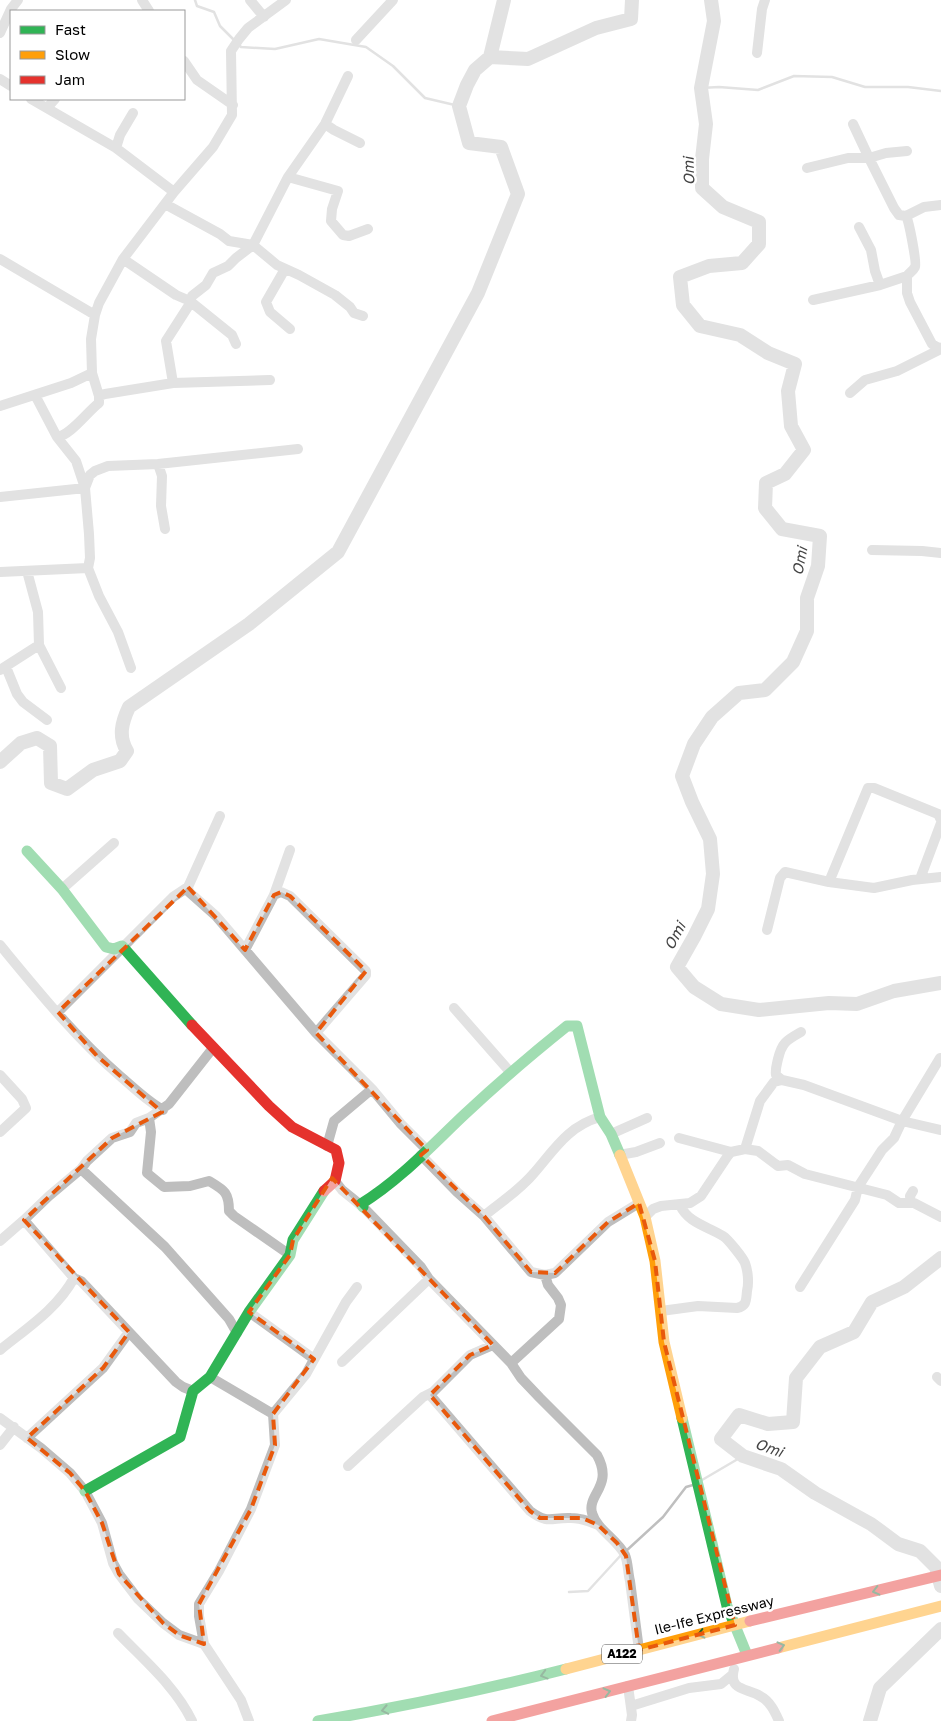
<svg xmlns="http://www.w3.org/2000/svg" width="941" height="1721" font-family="'Golos Text',sans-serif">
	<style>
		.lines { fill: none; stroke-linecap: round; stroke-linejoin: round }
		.stream { stroke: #bfbfbf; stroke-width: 2.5 }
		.river { stroke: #bfbfbf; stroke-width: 14 }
		.street { stroke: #bebebe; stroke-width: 10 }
		.fast { stroke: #30b455; stroke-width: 11 }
		.slow { stroke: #ff9f0a; stroke-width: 11 }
		.jam { stroke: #e5322d; stroke-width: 11 }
		.oneway { stroke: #1a632f }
		.marked { fill: none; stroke: #e8590c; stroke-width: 4; stroke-dasharray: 10 6; stroke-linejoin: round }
		.labels { text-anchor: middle; stroke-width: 5; stroke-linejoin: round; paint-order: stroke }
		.shield { fill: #fff; stroke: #4c4c4c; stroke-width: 1 }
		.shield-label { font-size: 12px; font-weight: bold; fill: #000 }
		.street-label { font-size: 14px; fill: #000; stroke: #fff }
		.water-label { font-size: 15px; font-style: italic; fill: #444; stroke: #fff }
	</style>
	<rect width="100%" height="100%" fill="#fff"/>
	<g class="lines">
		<path class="stream" d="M 195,0 L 197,6 L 214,12 L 220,26 L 235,41
			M 239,45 L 241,47 L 275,49 L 319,39 L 366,47 L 393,66 L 425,98 L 459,106
			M 701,88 L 719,87 L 758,90 L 794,76 L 832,77 L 865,87 L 908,87 L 941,91
			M 702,1480 L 743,1456
			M 626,1551 L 663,1517 L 686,1487 L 693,1485
			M 569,1592 L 588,1591 L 622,1554"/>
		<path class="river" d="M 504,0 L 490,57 L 528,59 L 596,28 L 631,19 L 632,0
			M 711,0 L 714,21 L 701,88 L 706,124 L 702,159 L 702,188 L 723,207 L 759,222 L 759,244 L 742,263 L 709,266 L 680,277 L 683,305 L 700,326 L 740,335 L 768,353 L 795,364 L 788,391 L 791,426 L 804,450 L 785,474 L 766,483 L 765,508 L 782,529 L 820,536 L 818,566 L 807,598 L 807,631 L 793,662 L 765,690 L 739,693 L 712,717 L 694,744 L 682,776 L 692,802 L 710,839 L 713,874 L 708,909 L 694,937 L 677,967 L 694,987 L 721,1004 L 759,1010 L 829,1003 L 857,1004 L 894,991 L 941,983
			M 0,762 L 21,743 L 37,738 L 50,746 L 51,783 L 67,789 L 93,770 L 120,761 L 127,751 C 118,736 122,722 129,707 L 249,624 L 338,552 L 478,293 L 518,194 L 501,147 L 469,143 L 459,106 L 467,85 L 475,70 L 490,57
			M 941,1258 L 904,1287 L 872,1302 L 854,1332 L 820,1347 L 796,1378 L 793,1422 L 768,1424 L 739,1415 L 721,1439 L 743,1456 L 781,1469 L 815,1493 L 871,1524 L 898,1544 L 920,1551 L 936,1567 L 941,1586
			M 870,1721 L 880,1688 L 941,1629"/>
		<path class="street" d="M 142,0 L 149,11
			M 250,0 L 264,17
			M 0,33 L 11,9 L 18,0
			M 356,40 L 393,0
			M 757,53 L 762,9 L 765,0
			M 184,61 L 197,80 L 233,105
			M 0,79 L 11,86
			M 31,99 L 116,148 L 174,192
			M 47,108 L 55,99
			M 325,124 L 334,130 L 360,143
			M 116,148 L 120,135 L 133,113
			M 907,151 L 886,153 L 869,158 L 894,208 L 899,215 L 906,216 C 909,221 917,263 915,267 C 913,271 909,273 907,276 L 907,293 L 910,302 L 932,344 L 937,347 L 941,348
			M 807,168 L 848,158 L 869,158 L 853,124
			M 288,177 L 338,191 L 332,209 L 331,221 L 343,235 L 349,236 L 368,229
			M 165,204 L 220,234 L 229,241 L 253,245 L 277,265 L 299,275 L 335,295 L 350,307 L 354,313 L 363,316
			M 906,216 L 924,207 L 941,205
			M 859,227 L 871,250 L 875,271 L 880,285
			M 0,259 L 95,315
			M 123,259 L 176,295 L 190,301 L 192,296 L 206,285 L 213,273 L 228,266 L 236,258 L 253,245 L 288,177 L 325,124 L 348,76
			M 285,269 L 266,302 L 270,312 L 290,329
			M 813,300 L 880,285 L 907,276
			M 270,380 L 173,383 L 105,394 L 99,396 L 92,373 L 91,339 L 95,315 L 99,303 L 123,259 L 174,192 L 213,147 L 232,115 L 231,51 L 239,39 L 248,28 L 286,0
			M 173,383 L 166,341 L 191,302 L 232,335 L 236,344
			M 850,393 L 865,380 L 897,371 L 941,349
			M 35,395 L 57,437
			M 0,406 L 71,383 L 92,373
			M 158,464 L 162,476 L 161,506 L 165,529
			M 0,497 L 85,488 L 76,461 L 57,437 C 70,436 87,412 99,403 L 99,396
			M 872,550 L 922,551 L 941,553
			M 0,572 L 88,568
			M 39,645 L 61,688
			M 6,667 L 17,694 L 23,702 L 47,720
			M 131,668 L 118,632 L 99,596 L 88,568 L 90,558 L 89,534 L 85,488 L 90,475 L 95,471 L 108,466 L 158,464 L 298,449
			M 0,670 L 39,645 L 38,612 L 27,571
			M 220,816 L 188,887 L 189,892 L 216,916 L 316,1033 L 372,1089 L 401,1124 L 427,1150
			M 920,879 L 941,823
			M 829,882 L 868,788 L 874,788 L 938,814 L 941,820
			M 62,889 L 114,843
			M 274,895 L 290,850
			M 767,930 L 780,878 L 785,872 L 829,882 L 874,888 L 912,880 L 941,877
			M 0,945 C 38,991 75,1037 120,1076 C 134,1088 147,1101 163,1110
			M 245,950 L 274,895 L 281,892 L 290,896 L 366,971 L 366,975 L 316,1033
			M 454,1008 L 511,1073
			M 58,1012 L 173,897 L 188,887
			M 0,1075 L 22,1099 L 26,1108 L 0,1132
			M 782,1080 L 804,1085 L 902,1121 L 940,1130
			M 149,1118 L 151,1132 L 147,1173 L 164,1187 L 190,1186 L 209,1181 C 224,1190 229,1192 229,1211 L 234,1216 L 290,1255
			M 611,1134 L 647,1118
			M 679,1138 L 731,1152
			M 327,1146 L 334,1121 L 372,1089
			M 745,1149 L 758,1151 L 778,1166 L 788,1165 L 805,1174 L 887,1195 L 899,1203 L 914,1203 L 941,1217
			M 421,1155 L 457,1192 L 484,1216 L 531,1272 L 545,1275 L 555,1273 L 608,1222 L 639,1203
			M 619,1155 L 636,1152 L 660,1143
			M 81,1169 L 165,1247 L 229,1319 L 237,1333
			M 335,1181 L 342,1190 L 363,1207 L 421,1267 L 429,1279 L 511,1363 L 521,1378 L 540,1398 L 597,1455 C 614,1486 587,1494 592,1513 C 597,1530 617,1539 625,1555 C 628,1562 628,1573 630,1581 C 633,1604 636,1627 639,1650
			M 911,1203 L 910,1196 L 913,1191
			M 484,1216 C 501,1202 520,1190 534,1173 C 554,1150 568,1126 600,1117
			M 645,1217 L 653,1209 L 661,1206 L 690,1203 L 701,1196 L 727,1157 L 731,1152 L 745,1149 L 760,1101 L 774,1082 L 782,1080 L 776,1075 C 775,1069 777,1064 778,1059 C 782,1042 787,1040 801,1032
			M 0,1241 L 24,1220
			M 800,1287 L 855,1200 L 858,1187 L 882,1150 L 894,1138 L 902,1121 L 940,1058
			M 661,1311 L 698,1306 L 737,1308 C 747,1306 746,1300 747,1291 C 749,1283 748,1271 745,1263 C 743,1258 728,1239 723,1236 C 707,1226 688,1223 680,1205
			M 249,1312 L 314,1359
			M 0,1350 C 27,1328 57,1309 74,1278
			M 342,1362 L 429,1279
			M 511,1363 L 559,1319 L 561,1305 L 558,1298 L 548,1285 L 545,1275
			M 210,1377 L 273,1414
			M 937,1377 L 941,1381
			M 193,1391 L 183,1387 L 176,1382 L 81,1281 L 74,1278 L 24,1220 L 49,1196 L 81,1169 L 87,1161 L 112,1138 L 130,1132 L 136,1123 L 149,1118 L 169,1104 L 213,1048
			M 430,1395 L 530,1511 C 549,1525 551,1517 571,1518 C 581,1518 589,1521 598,1525
			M 0,1418 L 41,1448 L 70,1473 L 85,1491 L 102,1523 L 113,1563 L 119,1574 L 138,1599 L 163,1623 L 179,1635 L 204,1644 L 241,1700 L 249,1721
			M 27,1438 L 103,1368 L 129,1332
			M 0,1445 L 14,1427
			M 348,1466 L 423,1397 L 433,1392 L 470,1355 L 493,1345
			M 118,1633 C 144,1660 176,1687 192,1721
			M 204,1644 L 199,1616 L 199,1604 L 219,1571 L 251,1509 L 275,1445 L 273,1414 L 306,1374 L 346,1302 L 357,1287
			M 734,1669 C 728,1691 747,1688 760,1696 C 770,1701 775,1712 779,1721
			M 628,1686 L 632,1715 L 631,1721
			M 631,1706 L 689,1688 L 721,1684 L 732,1675"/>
		<path class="fast" d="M 27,851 L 62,889 L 106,947 L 114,949 L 122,946 L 192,1025
			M 363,1207 L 361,1204 C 400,1180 432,1145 465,1114 C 498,1083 532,1054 567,1026 L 577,1026 L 600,1117 L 611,1134 L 620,1155
			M 682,1418 L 727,1606 L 747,1655
			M 85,1491 L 180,1437 L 193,1391 L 210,1377 L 249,1312 L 290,1255 L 293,1240 L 324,1191
			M 318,1721 C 401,1707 484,1690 566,1669"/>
		<path class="slow" d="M 620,1155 L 645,1217 L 655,1261 L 664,1342 L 682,1418
			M 778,1648 L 941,1606
			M 566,1669 L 750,1621"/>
		<path class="jam" d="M 192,1025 L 269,1106 L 292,1127 L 336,1150 L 339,1163 L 335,1181 L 324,1191
			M 750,1621 L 941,1575
			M 492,1721 L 778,1648"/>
	</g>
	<defs><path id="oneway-chevron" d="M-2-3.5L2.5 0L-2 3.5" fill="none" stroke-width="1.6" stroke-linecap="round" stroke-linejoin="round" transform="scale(1.25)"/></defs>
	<g class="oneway">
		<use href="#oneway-chevron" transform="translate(876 1591) rotate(166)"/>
		<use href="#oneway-chevron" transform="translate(701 1634) rotate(166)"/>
		<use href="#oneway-chevron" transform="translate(781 1646) rotate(-14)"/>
		<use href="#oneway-chevron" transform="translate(544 1675) rotate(165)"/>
		<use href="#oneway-chevron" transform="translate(607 1692) rotate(-14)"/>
		<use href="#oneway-chevron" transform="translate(385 1710) rotate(169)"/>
	</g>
	<path d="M0 0H941V1721H0ZM 188,887 L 245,950 L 274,895 L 281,892 L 290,896 L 366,971 L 316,1033 L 427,1150 L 421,1155 L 484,1216 L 531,1272 L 555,1273 L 608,1222 L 639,1203 L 655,1261 L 664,1342 L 735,1625 L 639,1650 L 626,1556 L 617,1543 L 598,1525 L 582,1518 L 540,1518 L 530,1511 L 430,1395 L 470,1355 L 493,1345 L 332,1178 L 293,1240 L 290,1255 L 249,1312 L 314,1359 L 273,1414 L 275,1445 L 251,1509 L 199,1604 L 204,1644 L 179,1635 L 163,1623 L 119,1574 L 102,1523 L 85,1491 L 70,1473 L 27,1438 L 103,1368 L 129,1332 L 24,1220 L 112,1138 L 162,1112 L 97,1056 L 58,1012 Z" fill="#fff" fill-opacity=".55" fill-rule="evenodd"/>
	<path class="marked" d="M 188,887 L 245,950 L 274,895 L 281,892 L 290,896 L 366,971 L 316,1033 L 427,1150 L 421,1155 L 484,1216 L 531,1272 L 555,1273 L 608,1222 L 639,1203 L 655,1261 L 664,1342 L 735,1625 L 639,1650 L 626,1556 L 617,1543 L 598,1525 L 582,1518 L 540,1518 L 530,1511 L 430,1395 L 470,1355 L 493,1345 L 332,1178 L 293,1240 L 290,1255 L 249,1312 L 314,1359 L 273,1414 L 275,1445 L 251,1509 L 199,1604 L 204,1644 L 179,1635 L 163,1623 L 119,1574 L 102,1523 L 85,1491 L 70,1473 L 27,1438 L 103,1368 L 129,1332 L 24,1220 L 112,1138 L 162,1112 L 97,1056 L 58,1012 Z"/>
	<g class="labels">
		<rect class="shield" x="602" y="1644.5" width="40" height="19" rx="4"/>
		<g class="shield-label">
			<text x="622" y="1658">A122</text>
		</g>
		<g class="street-label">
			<text transform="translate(714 1615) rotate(-14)" y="5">Ile-Ife Expressway</text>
		</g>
		<g class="water-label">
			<text transform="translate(689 171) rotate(-92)" y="5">Omi</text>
			<text transform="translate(800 561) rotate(-79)" y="5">Omi</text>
			<text transform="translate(675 936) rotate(-62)" y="5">Omi</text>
			<text transform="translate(769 1448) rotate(19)" y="5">Omi</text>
		</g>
	</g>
	<rect x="10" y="10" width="175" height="90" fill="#ffffff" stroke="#999999"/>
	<rect x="20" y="26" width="25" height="8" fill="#30b455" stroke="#999999"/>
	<text x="55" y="35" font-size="15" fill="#000000">Fast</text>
	<rect x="20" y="51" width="25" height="8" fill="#ff9f0a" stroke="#999999"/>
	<text x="55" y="60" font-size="15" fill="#000000">Slow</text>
	<rect x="20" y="76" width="25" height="8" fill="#e5322d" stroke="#999999"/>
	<text x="55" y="85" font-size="15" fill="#000000">Jam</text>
</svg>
